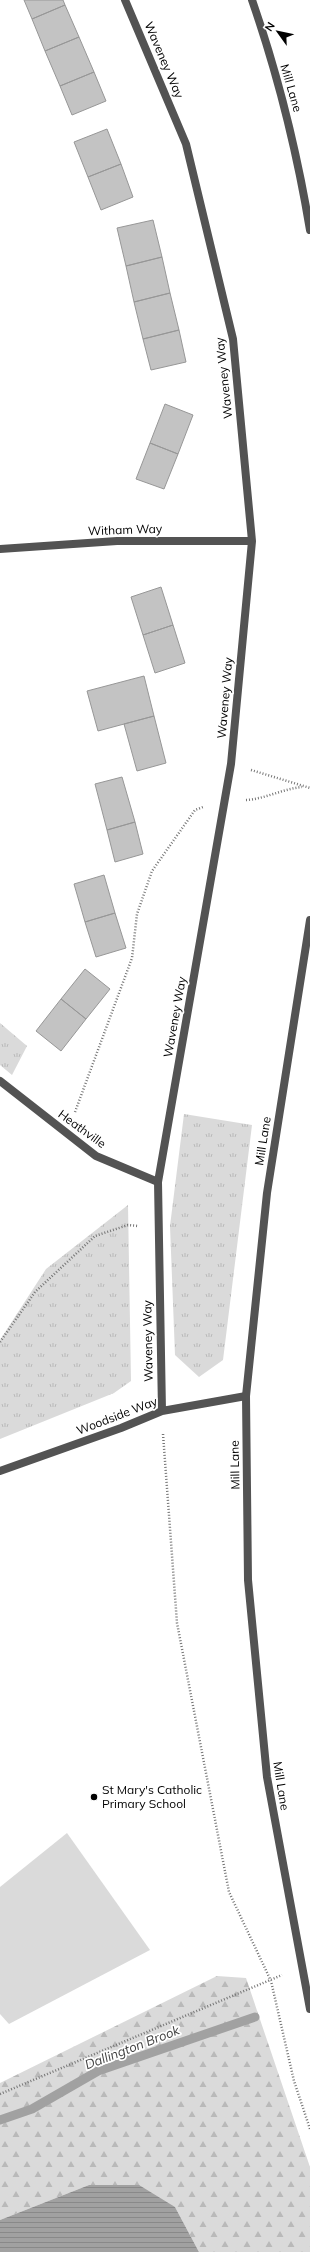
<svg xmlns="http://www.w3.org/2000/svg" width="310" height="2252" font-family="Mulish,sans-serif">
	<style>
		.grass { fill: url(#grass-tufts) }
		.forest { fill: url(#forest-firs) }
		.green { fill: #dadada }
		.water { fill: url(#water-rules) }
		.lines { fill: none; stroke-linecap: round; stroke-linejoin: round }
		.stream { stroke: #a1a1a1; stroke-width: 9 }
		.building { fill: #c3c3c3; stroke: #979797 }
		.path { stroke: #757575; stroke-width: 2.5; stroke-dasharray: 1 2; stroke-linecap: butt }
		.minor { stroke: #535353; stroke-width: 8 }
		.tertiary { stroke: #535353; stroke-width: 8 }
		.poi-dot { fill: #000; stroke: #fff; stroke-width: 1.5 }
		.labels { text-anchor: middle; stroke-width: 3.5; stroke-linejoin: round; paint-order: stroke }
		.street-label { font-size: 12px; fill: #000; stroke: #fff }
		.poi-label { font-size: 12px; fill: #000; stroke: #fff; text-anchor: start }
		.water-label { font-size: 13px; font-style: italic; fill: #424242; stroke: #fff }
	</style>
	<defs>
		<pattern id="grass-tufts" width="24" height="20" patternUnits="userSpaceOnUse"><rect width="24" height="20" fill="#dadada"/><path d="M3 7l-1-3M5 7V3M7 7l1-3M15 17l-1-3M17 17v-4M19 17l1-3" fill="none" stroke="#b9b9b9"/></pattern>
		<pattern id="forest-firs" width="22" height="20" patternUnits="userSpaceOnUse"><rect width="22" height="20" fill="#dadada"/><path d="M5 1l3.5 6h-7zM16 11l3.5 6h-7z" fill="#b9b9b9"/></pattern>
		<pattern id="water-rules" width="6" height="5" patternUnits="userSpaceOnUse"><rect width="6" height="5" fill="#a1a1a1"/><path d="M0 2.5h6" fill="none" stroke="#898989"/></pattern>
	</defs>
	<rect width="100%" height="100%" fill="#fff"/>
	<path class="grass" d="M 0,1023 L 27,1046 L 12,1075 L 0,1065 Z
		M 184,1114 L 252,1125 L 223,1360 L 199,1377 L 175,1355 L 170,1226 Z
		M 128,1205 L 131,1381 L 114,1393 L 0,1439 L 0,1340 L 46,1269 Z"/>
	<path class="forest" d="M 217,1976 L 246,1978 L 310,2167 L 310,2252 L 199,2252 L 175,2207 L 89,2185 L 0,2220 L 0,2083 Z"/>
	<path class="green" d="M 67,1833 L 150,1950 L 9,2024 L 0,2014 L 0,1887 Z"/>
	<path class="water" d="M 89,2185 L 139,2185 L 175,2207 L 199,2252 L 0,2252 L 0,2220 Z"/>
	<g class="lines">
		<path class="stream" d="M 0,2120 L 32,2109 L 98,2071 L 255,2017"/>
	</g>
	<path class="building" d="M 24,0 L 63,0 L 65,5 L 32,19 Z
		M 65,5 L 79,37 L 45,51 L 32,19 Z
		M 79,37 L 94,72 L 60,86 L 45,51 Z
		M 94,72 L 106,101 L 72,115 L 60,86 Z
		M 107,129 L 121,164 L 88,177 L 74,142 Z
		M 121,164 L 133,197 L 101,210 L 88,177 Z
		M 153,220 L 162,257 L 126,266 L 117,228 Z
		M 162,257 L 170,293 L 134,302 L 126,266 Z
		M 170,293 L 179,330 L 143,339 L 134,302 Z
		M 179,330 L 186,362 L 151,370 L 143,339 Z
		M 165,404 L 193,415 L 178,454 L 150,443 Z
		M 150,443 L 178,454 L 164,489 L 136,479 Z
		M 161,587 L 173,625 L 143,635 L 131,597 Z
		M 173,625 L 185,663 L 155,673 L 143,635 Z
		M 144,676 L 154,716 L 98,731 L 87,691 Z
		M 154,716 L 166,763 L 137,771 L 124,724 Z
		M 122,777 L 135,822 L 107,830 L 95,784 Z
		M 135,822 L 143,854 L 115,862 L 107,830 Z
		M 104,875 L 115,913 L 85,922 L 74,884 Z
		M 115,913 L 126,948 L 96,957 L 85,922 Z
		M 85,969 L 110,989 L 86,1019 L 61,999 Z
		M 61,999 L 86,1019 L 61,1051 L 36,1031 Z"/>
	<g class="lines">
		<path class="path" d="M 251,770 L 310,788
			M 246,800 C 265,799 282,789 302,787
			M 75,1112 L 132,958 L 137,914 L 152,871 L 195,810 L 203,807
			M 0,1342 L 35,1292 L 95,1236 L 128,1225 L 138,1226
			M 163,1434 L 177,1623 L 229,1892 L 271,1981 L 294,2081 L 310,2129
			M 0,2094 L 282,1975"/>
		<path class="minor" d="M 125,0 L 186,144 L 233,339 L 252,541 L 231,764 L 158,1182 L 162,1411
			M 0,549 L 117,541 L 252,541
			M 0,1081 L 96,1156 L 158,1182
			M 0,1471 L 121,1428 L 162,1411 L 246,1396"/>
		<path class="tertiary" d="M 252,0 C 278,75 297,152 310,230
			M 310,920 L 267,1193 L 246,1396 L 248,1580 L 267,1777 L 310,2009"/>
	</g>
	<circle class="poi-dot" cx="94" cy="1797" r="4"/>
	<g class="labels">
		<g class="street-label">
			<text transform="translate(164 60) rotate(67)" y="4">Waveney Way</text>
			<text transform="translate(291 88) rotate(74)" y="4">Mill Lane</text>
			<text transform="translate(224 378) rotate(-96)" y="4">Waveney Way</text>
			<text transform="translate(125 530) rotate(-2)" y="4">Witham Way</text>
			<text transform="translate(225 698) rotate(-85)" y="4">Waveney Way</text>
			<text transform="translate(175 1017) rotate(-80)" y="4">Waveney Way</text>
			<text transform="translate(82 1129) rotate(36)" y="4">Heathville</text>
			<text transform="translate(263 1141) rotate(-81)" y="4">Mill Lane</text>
			<text transform="translate(148 1341) rotate(-91)" y="4">Waveney Way</text>
			<text transform="translate(117 1416) rotate(-21)" y="4">Woodside Way</text>
			<text transform="translate(235 1465) rotate(-91)" y="4">Mill Lane</text>
			<text transform="translate(281 1786) rotate(81)" y="4">Mill Lane</text>
		</g>
		<g class="poi-label">
			<text x="102" y="1794">St Mary's Catholic<tspan x="102" dy="14">Primary School</tspan></text>
		</g>
		<g class="water-label">
			<text transform="translate(132 2047) rotate(-21)" y="5">Dallington Brook</text>
		</g>
	</g>
	<g transform="translate(278 32) rotate(303)" stroke="#ffffff" stroke-width="3" paint-order="stroke">
	<path d="M0-3L7 15L0 10L-7 15Z" fill="#000000"/>
	<text y="-6" font-size="11" font-weight="bold" text-anchor="middle" fill="#000000">N</text>
	</g>
</svg>
